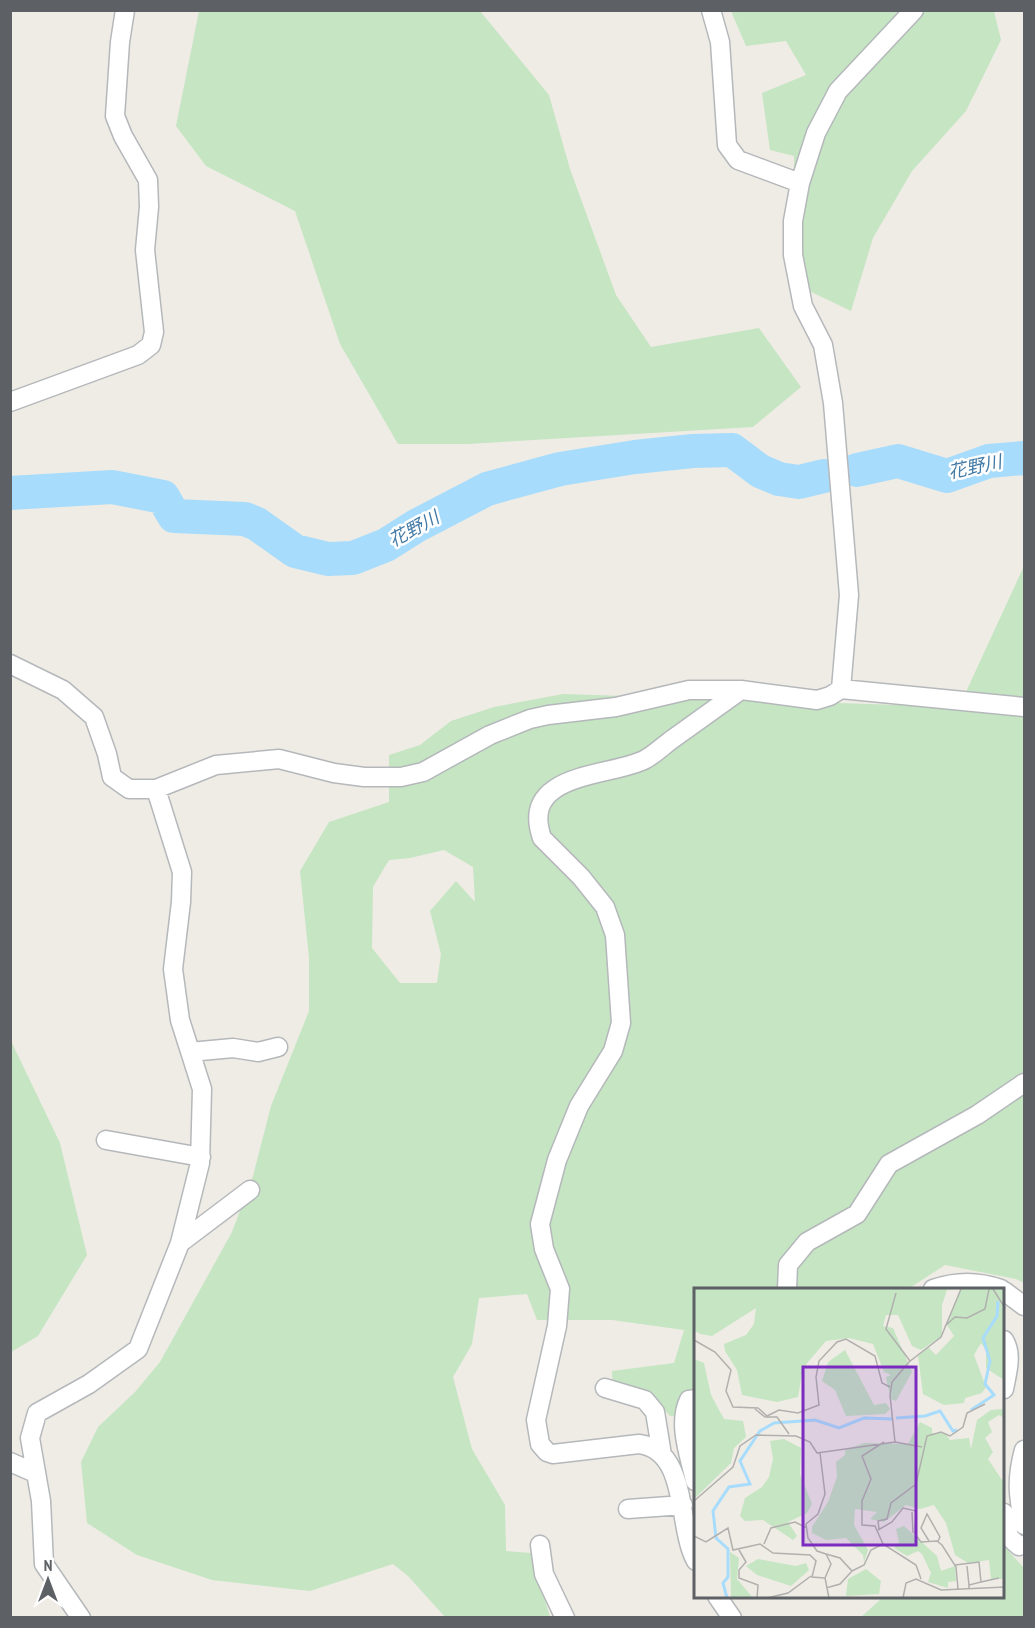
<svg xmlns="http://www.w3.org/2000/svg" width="1035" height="1628" font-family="'PT Sans Narrow','Noto Sans JP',sans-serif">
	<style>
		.green { fill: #c5e5c3; fill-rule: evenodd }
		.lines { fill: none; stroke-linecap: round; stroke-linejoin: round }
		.river { stroke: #a8dcfc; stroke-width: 34 }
		.minor-casing { stroke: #b5b8bb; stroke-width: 21 }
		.minor { stroke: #fff; stroke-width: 18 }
		.labels { text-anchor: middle; stroke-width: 5; stroke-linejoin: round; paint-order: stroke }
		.water-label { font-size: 18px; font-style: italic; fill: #4279a5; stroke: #fff }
		.inset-river { fill: none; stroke: #a8dcfc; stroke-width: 3 }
		.inset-road { fill: none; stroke: #b1b0ae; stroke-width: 1.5 }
		.view { fill: #7b2cbf; fill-opacity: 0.15; stroke: #7b2cbf; stroke-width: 3 }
		.inset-edge { fill: none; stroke: #5d6165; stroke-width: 3 }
	</style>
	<rect width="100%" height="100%" fill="#efece5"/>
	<path class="green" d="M 199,11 L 480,11 L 549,95 L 570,169 L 616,295 L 651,347 L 759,328 L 801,387 L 753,427 L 467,444 L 398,444 L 340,344 L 295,211 L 206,166 L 176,126 Z
		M 731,11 L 994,11 L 1001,40 L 966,111 L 912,171 L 873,238 L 851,311 L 803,288 L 795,242 L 794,156 L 770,150 L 762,93 L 806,75 L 786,41 L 746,46 Z
		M 1024,566 L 1024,1283 L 1016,1279 L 945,1265 L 908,1289 L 696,1289 L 696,1417 L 670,1416 L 650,1394 L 613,1390 L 612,1371 L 674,1363 L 684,1330 L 612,1320 L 537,1320 L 527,1294 L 479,1298 L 472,1344 L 453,1377 L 472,1449 L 505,1505 L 506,1551 L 531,1553 L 550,1617 L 445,1617 L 408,1576 L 393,1564 L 310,1591 L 212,1580 L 137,1555 L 87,1523 L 81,1462 L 98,1427 L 135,1392 L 160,1362 L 232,1232 L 253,1176 L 271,1106 L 309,1011 L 309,958 L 300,871 L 329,822 L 389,802 L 389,755 L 420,745 L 451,721 L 494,707 L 563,694 L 959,707 ZM 444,850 L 473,867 L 475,902 L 456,881 L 430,911 L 441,954 L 437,983 L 400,983 L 372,948 L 373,887 L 389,860 L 410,858 Z
		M 11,1041 L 60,1143 L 87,1255 L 38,1336 L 11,1352 Z
		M 1004,1546 L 1024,1568 L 1024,1617 L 861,1617 L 881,1599 L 881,1597 L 1004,1596 Z"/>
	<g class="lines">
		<path class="river" d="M 857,470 L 898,461 L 947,476 L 989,461 L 1024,458
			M 10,493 L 112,487 L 163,497 L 174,516 L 245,519 L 257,524 L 295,551 L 328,559 L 353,558 L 386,545 L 416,526 L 487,489 L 560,469 L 635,457 L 693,451 L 732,450 L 760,471 L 779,479 L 799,482 L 824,476"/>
		<defs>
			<path id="minor" d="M 711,10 L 720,42 L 727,145 L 738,160 L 800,183
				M 10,402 L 138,355 L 151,345 L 154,332 L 145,250 L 149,207 L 148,180 L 123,136 L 115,116 L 120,42 L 125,10
				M 10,664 L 63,690 L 94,717 L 107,754 L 112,777 L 129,789 L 156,789 L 216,765 L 279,759 L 334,773 L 364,777 L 401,777 L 423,772 L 490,735 L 530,719 L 548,715 L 616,707 L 689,690 L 741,690 L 817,700 L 830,696 L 841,689 L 849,595 L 833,403 L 823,345 L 803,306 L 793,255 L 793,221 L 800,183 L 816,133 L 838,91 L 914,10
				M 841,689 L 1024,707
				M 190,1052 L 233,1048 L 258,1052 L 278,1047
				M 106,1140 L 201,1157
				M 180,1243 L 250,1190
				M 787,1289 L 788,1265 L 807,1242 L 857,1214 L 889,1164 L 977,1115 L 1024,1083
				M 933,1289 C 957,1281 977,1281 1001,1289
				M 1004,1291 L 1024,1306
				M 1004,1340 C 1013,1354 1007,1373 1004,1389
				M 605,1388 L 645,1400 L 655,1412 L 662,1455
				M 1024,1450 C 1016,1479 1018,1496 1024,1525
				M 10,1462 L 35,1473
				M 695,1481 C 690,1457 677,1424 689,1400 L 696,1399
				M 628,1509 L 683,1505
				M 1004,1513 L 1009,1537 L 1019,1546 L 1024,1545
				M 540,1545 L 544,1574 L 565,1618
				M 696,1561 C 677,1528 689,1450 639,1444 L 553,1454 L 547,1452 L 540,1444 L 536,1420 L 557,1326 L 560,1289 L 544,1249 L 540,1224 L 557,1160 L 579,1106 L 613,1051 L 621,1023 L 615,935 L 605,907 L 581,877 L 542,838 C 519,772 609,777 644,760 C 654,755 664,745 674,738 C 696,722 719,706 741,690
				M 717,1596 L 732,1618
				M 81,1618 L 44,1564 L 41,1501 L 30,1438 L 37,1413 L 89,1384 L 138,1349 L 180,1243 L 200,1163 L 202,1089 L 180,1020 L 173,969 L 181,902 L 182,872 L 156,789"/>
		</defs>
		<use href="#minor" class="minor-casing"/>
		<use href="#minor" class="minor"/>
	</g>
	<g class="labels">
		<g class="water-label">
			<text transform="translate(975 467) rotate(-12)" y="6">花野川</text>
			<text transform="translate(414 529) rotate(-29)" y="6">花野川</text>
		</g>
	</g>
	<g transform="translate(694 1288)">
		<rect width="310" height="310" fill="#efece5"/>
		<path d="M 0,1 L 259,1 L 253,2 L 248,17 L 248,48 L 227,62 L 218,58 L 204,27 L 192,27 L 189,38 L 199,40 L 218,84 L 202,113 L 197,111 L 193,95 L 192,89 L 197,87 L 190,84 L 179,56 L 155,50 L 132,53 L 109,80 L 104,109 L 83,114 L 48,107 L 43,82 L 31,63 L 30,56 L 52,47 L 60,36 L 62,20 L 18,48 L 6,46 L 0,42 ZM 267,1 L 310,1 L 310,92 L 292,80 L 292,62 L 287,55 L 280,67 L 292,99 L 288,105 L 271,110 L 270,115 L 250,117 L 229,106 L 224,68 L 234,59 L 242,67 L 260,48 L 253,37 ZM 151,62 L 180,117 L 192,115 L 196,121 L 191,126 L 152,128 L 141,102 L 128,93 L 134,74 ZM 0,71 L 10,75 L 17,107 L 30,131 L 49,133 L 52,149 L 40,160 L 37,175 L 0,211 ZM 310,121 L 310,130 L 305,127 L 294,134 L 298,144 L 291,150 L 299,164 L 294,171 L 310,195 L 310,291 L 297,291 L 295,272 L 274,275 L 261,267 L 252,235 L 240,217 L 226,221 L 212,217 L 190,234 L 176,231 L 183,224 L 161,221 L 160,237 L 174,262 L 170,274 L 169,267 L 152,250 L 132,252 L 118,245 L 118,239 L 134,214 L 143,189 L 142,174 L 151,167 L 151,162 L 170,155 L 214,156 L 226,134 L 238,140 L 238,145 L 251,145 L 256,152 L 275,150 L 277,161 L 283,132 L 297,122 ZM 90,151 L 107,160 L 106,186 L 118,216 L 113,225 L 94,234 L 103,248 L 99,252 L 69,232 L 51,233 L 46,228 L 51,210 L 68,199 L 75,189 L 79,171 L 76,153 ZM 210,238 L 243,268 L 247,283 L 261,278 L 262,293 L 254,294 L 254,300 L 234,294 L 237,285 L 228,266 L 224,263 L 213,268 L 200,260 L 205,254 L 202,241 ZM 36,264 L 45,270 L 43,291 L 59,310 L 37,310 ZM 64,271 L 102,278 L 112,275 L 115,282 L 97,298 L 63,287 L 52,278 ZM 172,281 L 187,293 L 185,306 L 152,308 L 154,291 Z" fill="#c5e5c3"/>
		<path class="inset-river" d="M 277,122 L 300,107 L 291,96 L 296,73 L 289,50 L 303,28 L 304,13M 202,130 L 231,128 L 246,123 L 259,143 L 263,142M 33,310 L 29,295 L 34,289 L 34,261 L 22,250 L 19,223 L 35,199 L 56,196 L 46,173 L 66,143 L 80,135 L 121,132 L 145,140 L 170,130 L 199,131"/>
		<path class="inset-road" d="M 299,1 L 311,20M 202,5 L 192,41 L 216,73M 251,38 L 261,29 L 273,30 L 291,21 L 295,1M 0,52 L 21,64 L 37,82 L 32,103 L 39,119 L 64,120 L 73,128 L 85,122 L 104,125 L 125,117 L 122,89 L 125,73 L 143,54 L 152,51 L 181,68 L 188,95 L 196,99M 61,121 L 71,129 L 83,129 L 95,146M 190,154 L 168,168 L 177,191 L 168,213 L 168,237 L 181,238 L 189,256 L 222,277 L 227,291M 201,154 L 228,159M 126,165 L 131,206 L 124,226 L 112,236 L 114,250 L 123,263 L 132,266M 0,213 L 39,179 L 46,158 L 62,147 L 102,148 L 116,154 L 123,165 L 201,154 L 196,107 L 198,94 L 215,74 L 247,49 L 267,1M 218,224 L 219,245M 185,241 L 184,233 L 193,231 L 197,215 L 222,196 L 233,148 L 247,144 L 256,148 L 269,139 L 273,125 L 291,116M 184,242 L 198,234 L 209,220 L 222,223 L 221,246 L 227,254 L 243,253 L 248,257 L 262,279 L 264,301M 0,248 L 12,254 L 34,240 L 39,262 L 66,256 L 79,265 L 116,267 L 122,273 L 118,289 L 131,290M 235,253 L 227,240 L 233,226 L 246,249 L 244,253M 70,256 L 77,240 L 101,234 L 113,240M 45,262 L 52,274 L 45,282 L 45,290 L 64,297 L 63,310M 261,277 L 285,274 L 287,294 L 275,297 L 275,300M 273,278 L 275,297M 287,294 L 305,290M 132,300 L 146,296 L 158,283M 73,310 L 94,305 L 117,288M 135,310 L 131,290 L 137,276 L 132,266 L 146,270 L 158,283 L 170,277 L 177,262 L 189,256M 209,310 L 212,295 L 222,291 L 247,302 L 311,299"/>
		<path class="view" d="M 109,79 L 222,79 L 222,257 L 109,257 Z"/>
		<rect width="310" height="310" class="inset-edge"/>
	</g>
	<rect width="1035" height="1628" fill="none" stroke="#5d6165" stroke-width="24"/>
	<g transform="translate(48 1580)" stroke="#ffffff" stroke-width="4.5" paint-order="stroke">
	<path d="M0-4.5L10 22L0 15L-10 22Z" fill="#5d6165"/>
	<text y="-9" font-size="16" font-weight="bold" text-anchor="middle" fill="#5d6165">N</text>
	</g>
</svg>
